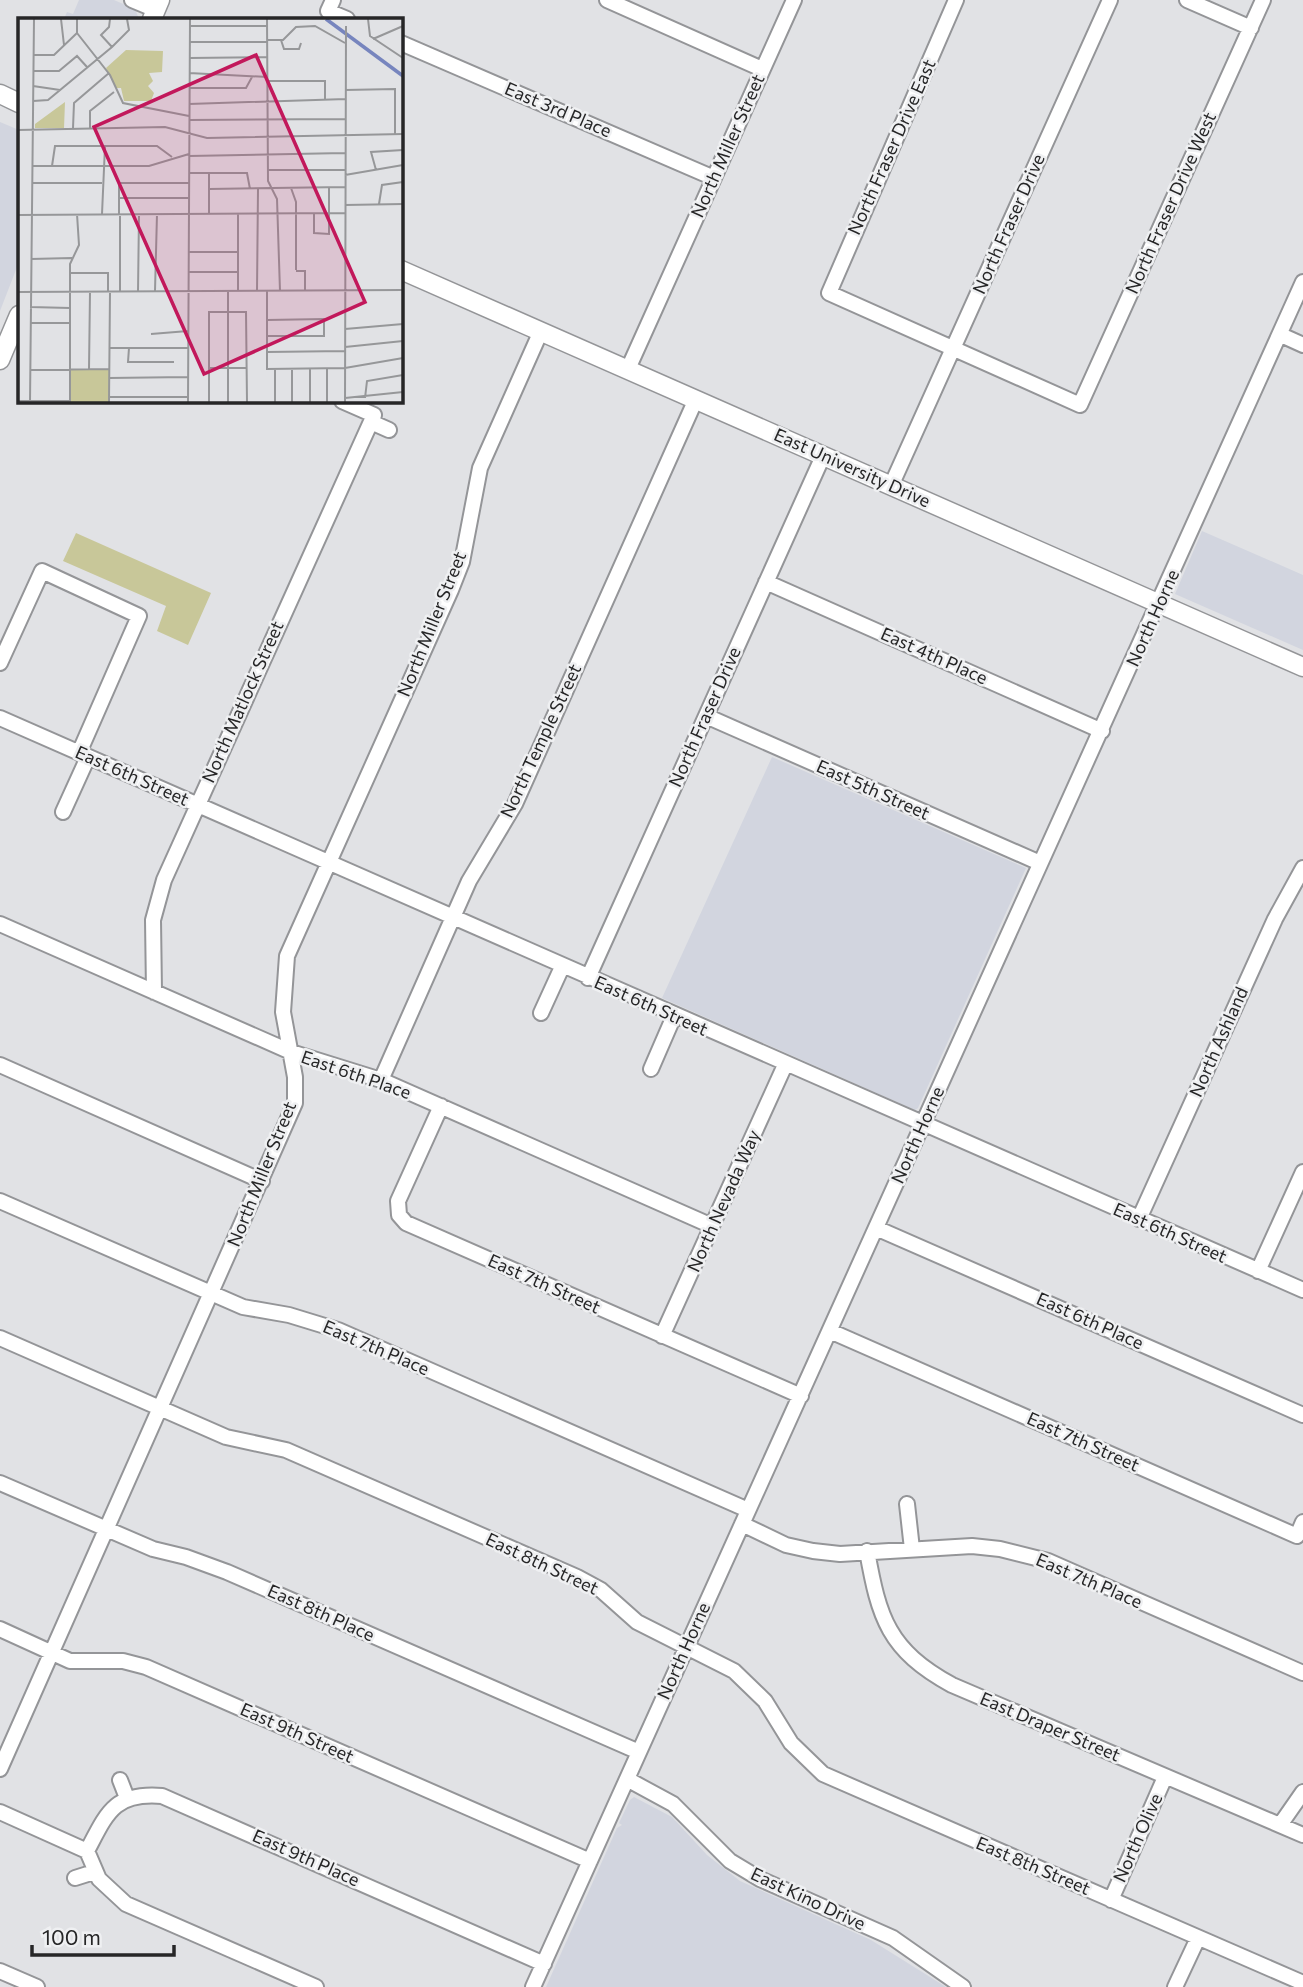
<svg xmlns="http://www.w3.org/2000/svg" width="1303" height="1987" font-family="Commissioner,sans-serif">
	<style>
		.built { fill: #d2d5df }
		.green { fill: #c8c799 }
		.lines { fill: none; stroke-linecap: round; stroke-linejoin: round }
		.minor-casing { stroke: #949598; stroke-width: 18 }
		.major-casing { stroke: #949598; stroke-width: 21 }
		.minor { stroke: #fff; stroke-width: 14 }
		.major { stroke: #fff; stroke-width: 18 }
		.labels { text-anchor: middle; stroke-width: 5; stroke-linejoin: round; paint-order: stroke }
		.street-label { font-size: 18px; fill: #262627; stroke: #eff0f2 }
		.inset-river { fill: none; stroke: #7785be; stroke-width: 3.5 }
		.inset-road { fill: none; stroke: #969799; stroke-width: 2 }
		.view { fill: #c2185b; fill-opacity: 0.15; stroke: #c2185b; stroke-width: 3.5 }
		.inset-edge { fill: none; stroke: #262627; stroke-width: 3.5 }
	</style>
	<rect width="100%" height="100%" fill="#e1e2e5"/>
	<path class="built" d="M 79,0 L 114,0 L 135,9 L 139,19 L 64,19 L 67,12 L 73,14 Z
		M 0,122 L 19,130 L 19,262 L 0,311 Z
		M 1202,531 L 1303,575 L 1303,650 L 1175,594 Z
		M 772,757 L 1026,868 L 918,1108 L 915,1110 L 662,998 Z
		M 634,1797 L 672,1817 L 707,1855 L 740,1881 L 871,1940 L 946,1987 L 546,1987 L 617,1828 L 622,1825 L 619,1823 L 630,1800 Z"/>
	<path class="green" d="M 76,533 L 211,593 L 188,645 L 157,631 L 166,606 L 63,561 Z"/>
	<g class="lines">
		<defs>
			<path id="minor" d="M 132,0 L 156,10
				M 333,0 L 328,11 L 347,19
				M 607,0 L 762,69
				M 956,0 L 829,293 L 1080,405 L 1263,0
				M 1187,0 L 1251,28
				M 401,43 L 714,178
				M 1281,335 L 1303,345
				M 628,369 L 794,0
				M 371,422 L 389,430
				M 891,486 L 1110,0
				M 766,582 L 1102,731
				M 0,663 L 42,571 L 139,616 L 79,753
				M 706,716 L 1040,863
				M 0,718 L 1303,1290
				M 63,812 L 88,757
				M 0,924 L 291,1052 L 381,1080 L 712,1226
				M 588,978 L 823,456
				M 154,992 L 153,920 L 164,880 L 374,415 L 342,401
				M 541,1013 L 562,967
				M 0,1065 L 262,1181
				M 651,1069 L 674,1016
				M 381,1080 L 469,881 L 515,804 L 696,399
				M 441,1106 L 398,1201 L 399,1215 L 406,1223 L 801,1396
				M 0,1201 L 243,1307 L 289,1315 L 338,1330 L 748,1510
				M 1139,1219 L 1275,919 L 1303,868
				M 876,1228 L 1303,1415
				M 1258,1271 L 1303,1172
				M 830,1331 L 1297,1536 L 1303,1522
				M 662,1336 L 785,1065
				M 0,1338 L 226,1437 L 286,1450 L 577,1577 L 601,1590 L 637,1622 L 734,1671 L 765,1701 L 791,1743 L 823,1774 L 1303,1983
				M 0,1483 L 153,1549 L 186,1557 L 227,1572 L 639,1752
				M 907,1504 L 912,1549
				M 742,1524 L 786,1545 L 813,1551 L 840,1554 L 972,1546 L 1000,1549 L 1048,1561 L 1303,1673
				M 867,1551 C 879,1618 888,1650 952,1685 L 1303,1835
				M 0,1629 L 70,1661 L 123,1661 L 146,1667 L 590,1861
				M 0,1769 L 295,1103 L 295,1077 L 283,1012 L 287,956 L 451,590 L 462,562 L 480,468 L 541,331
				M 627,1779 L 673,1804 L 730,1861 L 760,1879 L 893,1938 L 963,1987
				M 120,1780 L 127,1798
				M 0,1812 L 87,1851 L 99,1879 L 126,1904 L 316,1987
				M 1280,1825 L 1303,1792
				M 87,1851 C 107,1813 114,1792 162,1796 L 544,1964
				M 75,1878 L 94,1872
				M 1111,1900 L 1165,1777
				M 0,1971 L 37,1987
				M 533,1987 L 1303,282
				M 1175,1987 L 1198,1938"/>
			<path id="major" d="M 152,19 L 160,0
				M 0,94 L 19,103
				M 401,270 L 1303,667
				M 0,360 L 19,315"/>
		</defs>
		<use href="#minor" class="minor-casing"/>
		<use href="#major" class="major-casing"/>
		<use href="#minor" class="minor"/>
		<use href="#major" class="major"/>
	</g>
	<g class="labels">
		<g class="street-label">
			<text transform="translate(558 110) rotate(23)" y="6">East 3rd Place</text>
			<text transform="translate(728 146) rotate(-66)" y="6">North Miller Street</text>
			<text transform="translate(892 147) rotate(-66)" y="6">North Fraser Drive East</text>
			<text transform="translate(1171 203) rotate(-66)" y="6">North Fraser Drive West</text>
			<text transform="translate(1009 224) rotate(-66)" y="6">North Fraser Drive</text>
			<text transform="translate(852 468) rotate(24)" y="6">East University Drive</text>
			<text transform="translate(1153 618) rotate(-66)" y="6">North Horne</text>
			<text transform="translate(432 624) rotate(-68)" y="6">North Miller Street</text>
			<text transform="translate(934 656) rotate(24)" y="6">East 4th Place</text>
			<text transform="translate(243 702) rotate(-66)" y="6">North Matlock Street</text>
			<text transform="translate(705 717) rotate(-66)" y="6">North Fraser Drive</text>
			<text transform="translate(541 741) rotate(-65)" y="6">North Temple Street</text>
			<text transform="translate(132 776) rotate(24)" y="6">East 6th Street</text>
			<text transform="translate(873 790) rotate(24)" y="6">East 5th Street</text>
			<text transform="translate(651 1006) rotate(24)" y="6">East 6th Street</text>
			<text transform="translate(1219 1042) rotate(-66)" y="6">North Ashland</text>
			<text transform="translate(356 1075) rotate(19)" y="6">East 6th Place</text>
			<text transform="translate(918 1135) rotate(-66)" y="6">North Horne</text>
			<text transform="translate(262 1174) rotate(-68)" y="6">North Miller Street</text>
			<text transform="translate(724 1201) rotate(-66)" y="6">North Nevada Way</text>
			<text transform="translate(1170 1233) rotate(24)" y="6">East 6th Street</text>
			<text transform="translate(544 1284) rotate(24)" y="6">East 7th Street</text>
			<text transform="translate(1090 1321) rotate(24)" y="6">East 6th Place</text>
			<text transform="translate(376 1348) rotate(23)" y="6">East 7th Place</text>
			<text transform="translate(1083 1442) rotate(24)" y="6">East 7th Street</text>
			<text transform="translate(542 1564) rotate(25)" y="6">East 8th Street</text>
			<text transform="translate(1089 1581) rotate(23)" y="6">East 7th Place</text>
			<text transform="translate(321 1613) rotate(24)" y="6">East 8th Place</text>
			<text transform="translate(684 1651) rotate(-66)" y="6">North Horne</text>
			<text transform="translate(1050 1727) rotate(23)" y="6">East Draper Street</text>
			<text transform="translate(297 1733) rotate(24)" y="6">East 9th Street</text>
			<text transform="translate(1138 1838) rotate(-66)" y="6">North Olive</text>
			<text transform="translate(306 1858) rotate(24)" y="6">East 9th Place</text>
			<text transform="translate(1033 1866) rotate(23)" y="6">East 8th Street</text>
			<text transform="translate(808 1899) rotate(25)" y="6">East Kino Drive</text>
		</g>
	</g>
	<g transform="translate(18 18)">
		<rect width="385" height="385" fill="#e1e2e5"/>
		<path d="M 108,32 L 145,33 L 144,54 L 131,55 L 135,63 L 130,68 L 136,75 L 133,83 L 106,83 L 103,70 L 98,70 L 88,50 ZM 47,84 L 46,110 L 17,110 L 17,106 ZM 52,351 L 91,351 L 91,384 L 52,384 Z" fill="#c8c799"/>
		<path class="inset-river" d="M 308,1 L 385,58"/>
		<path class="inset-road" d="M 43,1 L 46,27M 59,1 L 59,15 L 92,57 L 105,85 L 171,98M 92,1 L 91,9 L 83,17 L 94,29M 249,1 L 250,163 L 259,181 L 262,273M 350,1 L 352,18 L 385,40M 172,8 L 249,8M 355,21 L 385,8M 249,22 L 265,22 L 278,9 L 297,8 L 327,25M 263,22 L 266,31 L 281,31 L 283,25M 172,24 L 249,24M 16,37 L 36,37 L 59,15M 172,40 L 249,39M 15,53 L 41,53 L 59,38 L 69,49M 171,55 L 250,59M 250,63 L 307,63 L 307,81M 15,68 L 42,72M 171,70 L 228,70 L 234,59M 327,72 L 377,71 L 377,116M 15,83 L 30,82 L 94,29 L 111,12 L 109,1M 171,86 L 328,81M 171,102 L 328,101M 55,110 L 56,85 L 91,55M 72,110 L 72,93 L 96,74M 0,112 L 147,109 L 189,120 L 385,116M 171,138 L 327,135M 14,148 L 131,148 L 171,136M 34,148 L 37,128 L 139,128 L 154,139M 250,152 L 327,152M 358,152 L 353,134 L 385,132M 171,155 L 229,155 L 232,171M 327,157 L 385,147M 14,165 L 84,165M 273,170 L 278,184 L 278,252M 191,171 L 327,169M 101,180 L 171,180M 361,186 L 364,167 L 385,164M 327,187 L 385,186M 191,195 L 191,155M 296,195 L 296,215 L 311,216 L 311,169M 84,196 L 87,128M 101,196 L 101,165 L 171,165M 0,197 L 328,195M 171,234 L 220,234M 13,241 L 54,240M 278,253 L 287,253 L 287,273M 170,254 L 220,254M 52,255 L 90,255 L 90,274M 137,273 L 139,196M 220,273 L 220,195M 239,273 L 240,171M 249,273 L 249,351 L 327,350 L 385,340M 0,274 L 385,272M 102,274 L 102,196M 120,274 L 121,196M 12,289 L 52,290M 249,302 L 306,301 L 306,308M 12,305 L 52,305M 327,311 L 385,306M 133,316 L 170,313M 249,318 L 306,318 L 306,308M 327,329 L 385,323M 92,330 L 170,330M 111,330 L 110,344 L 156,344M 249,334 L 327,333M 191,350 L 229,350M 309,350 L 309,384M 71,351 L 72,274M 257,351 L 257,384M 274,351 L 274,384M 292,351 L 292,384M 12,352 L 91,351M 91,360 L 170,359M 92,379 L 170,379M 327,380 L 385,374M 347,380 L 349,363 L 385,357M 0,383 L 52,383M 12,384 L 16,1M 52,384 L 52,246 L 61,227 L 59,196M 91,384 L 92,274M 170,384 L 172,1M 191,384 L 191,294 L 228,294 L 229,384M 210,384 L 210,273M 327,384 L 328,8"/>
		<path class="view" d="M 238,37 L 347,284 L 186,356 L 76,109 Z"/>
		<rect width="385" height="385" class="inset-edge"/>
	</g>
	<path d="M32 1945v10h142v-10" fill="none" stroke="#262627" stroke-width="3.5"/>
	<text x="42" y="1945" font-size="21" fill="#262627" stroke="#eff0f2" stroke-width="5" paint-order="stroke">100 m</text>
</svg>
